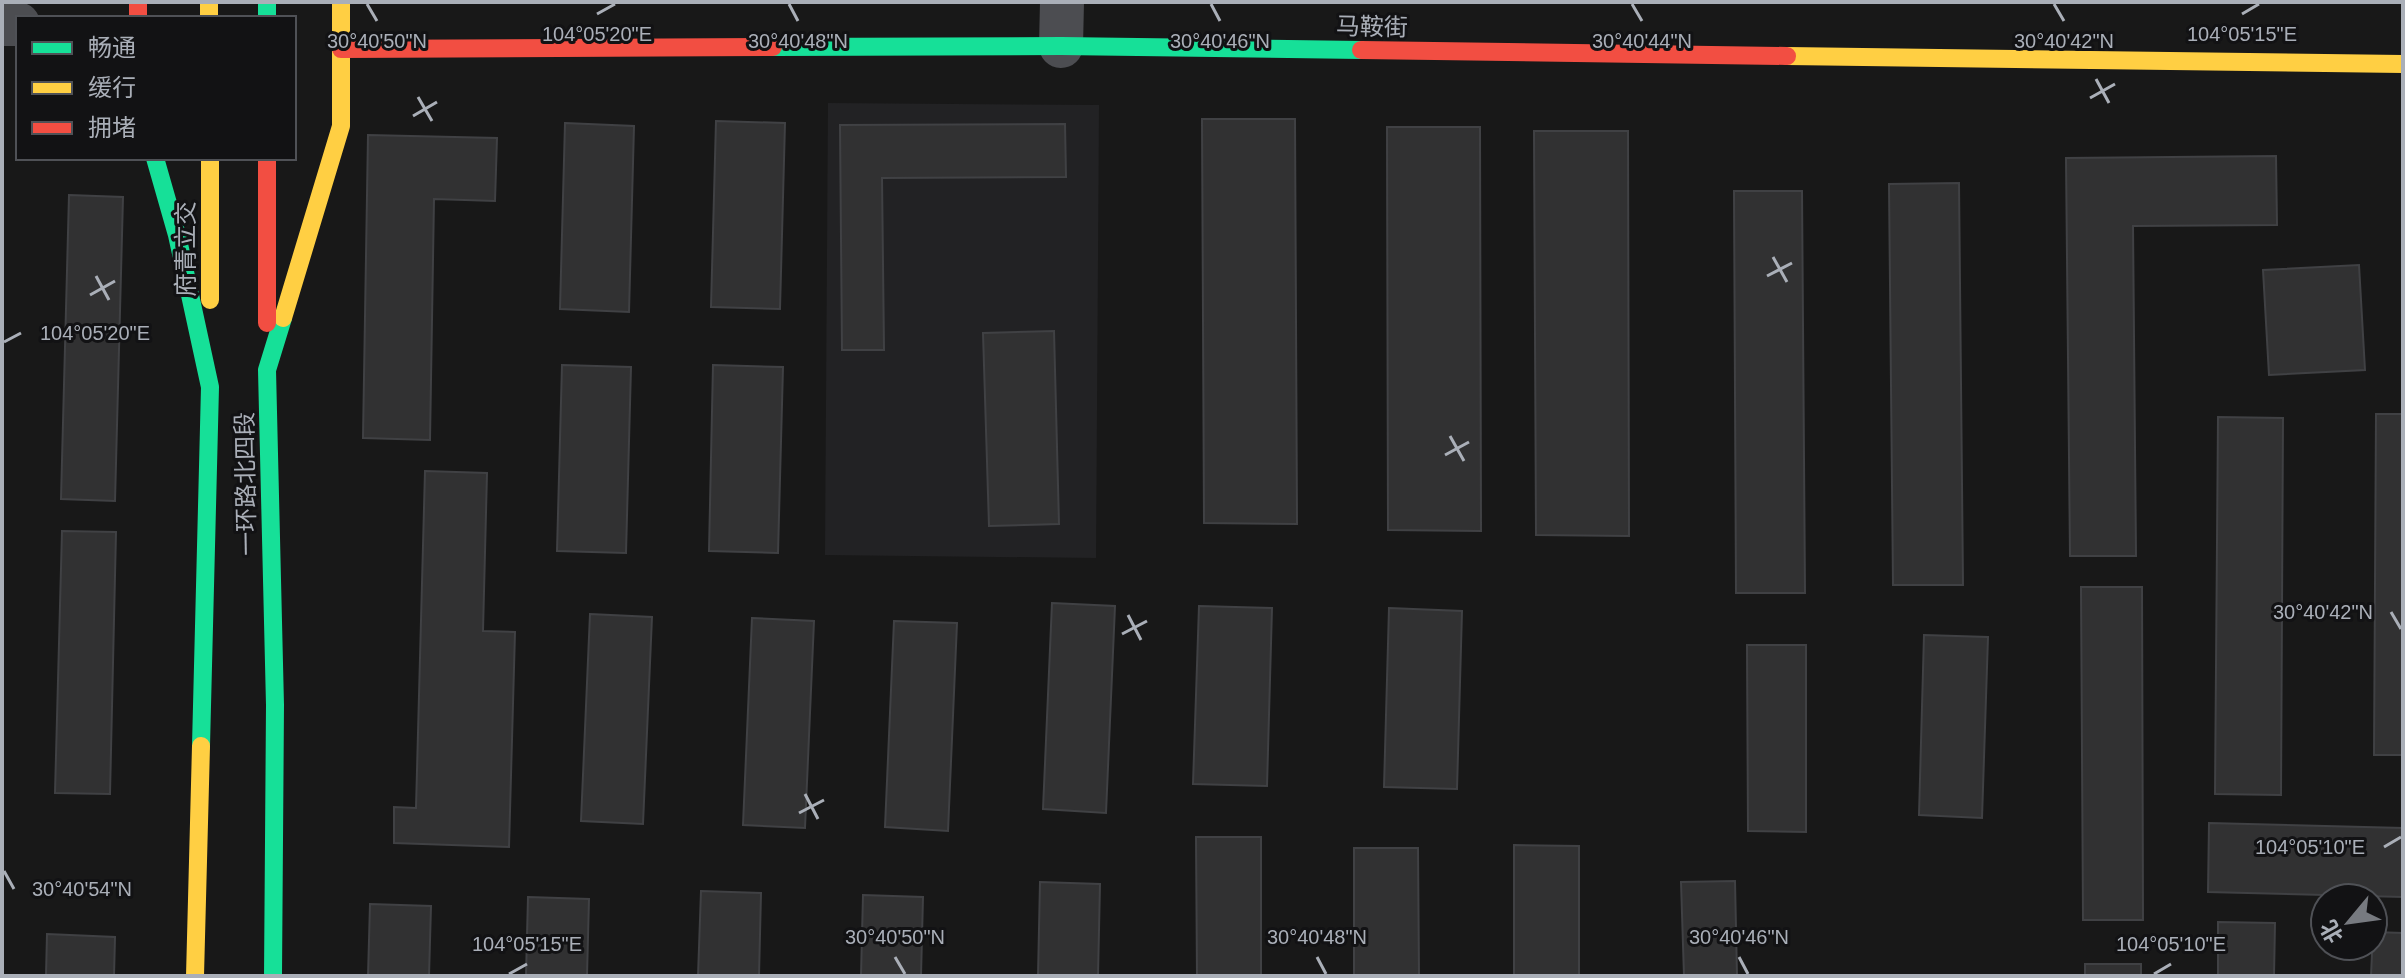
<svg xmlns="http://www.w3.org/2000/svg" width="2405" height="978" font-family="Helvetica,'Noto Sans SC',sans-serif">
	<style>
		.built { fill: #222224 }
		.building { fill: #313132; stroke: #404144; stroke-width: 2 }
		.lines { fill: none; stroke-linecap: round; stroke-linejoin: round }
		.street { stroke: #4c4d51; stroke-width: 44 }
		.fast { stroke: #16e098; stroke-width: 18 }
		.slow { stroke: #ffcf43; stroke-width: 18 }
		.jam { stroke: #f24e42; stroke-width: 18 }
		.ticks { fill: none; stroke: #aaafb8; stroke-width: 3 }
		.labels { text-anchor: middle; stroke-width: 6; stroke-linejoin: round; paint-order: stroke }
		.street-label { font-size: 24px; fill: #aaafb8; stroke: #121214 }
		.ticks-label { font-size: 20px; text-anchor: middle; fill: #aaafb8; stroke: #121214; stroke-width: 6; stroke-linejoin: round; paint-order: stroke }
	</style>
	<rect width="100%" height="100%" fill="#181818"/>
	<path class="built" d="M 828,103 L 1099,105 L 1096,558 L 825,555 Z"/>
	<path class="building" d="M 1202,119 L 1295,119 L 1297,524 L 1204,523 Z
		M 716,121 L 785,123 L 780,309 L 711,307 Z
		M 565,123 L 634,126 L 629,312 L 560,309 Z
		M 1065,124 L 1066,177 L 882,178 L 884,350 L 842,350 L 840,125 Z
		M 1387,127 L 1480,127 L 1481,531 L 1388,530 Z
		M 1534,131 L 1628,131 L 1629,536 L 1536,535 Z
		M 368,135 L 497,138 L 495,201 L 434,199 L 430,440 L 363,438 Z
		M 2276,156 L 2277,225 L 2133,226 L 2136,556 L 2070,556 L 2066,158 Z
		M 1959,183 L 1963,585 L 1893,585 L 1889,184 Z
		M 1734,191 L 1802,191 L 1805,593 L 1736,593 Z
		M 69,195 L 123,197 L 115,501 L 61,499 Z
		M 2359,265 L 2365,370 L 2269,375 L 2263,270 Z
		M 1054,331 L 1059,524 L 989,526 L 983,333 Z
		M 562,365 L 631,367 L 626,553 L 557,551 Z
		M 713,365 L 783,367 L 778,553 L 709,551 Z
		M 2376,414 L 2403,414 L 2403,755 L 2374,755 Z
		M 2218,417 L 2283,418 L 2281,795 L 2215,794 Z
		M 425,471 L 487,473 L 483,631 L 515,632 L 509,847 L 394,843 L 394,807 L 416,808 Z
		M 62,531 L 116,532 L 110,794 L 55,793 Z
		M 2081,587 L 2142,587 L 2143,920 L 2083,920 Z
		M 1052,603 L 1115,606 L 1106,813 L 1043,809 Z
		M 1199,606 L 1272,608 L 1267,786 L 1193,784 Z
		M 1389,608 L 1462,611 L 1457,789 L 1384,787 Z
		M 590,614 L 652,617 L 643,824 L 581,821 Z
		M 752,618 L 814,621 L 805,828 L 743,825 Z
		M 894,621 L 957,623 L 948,831 L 885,827 Z
		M 1924,635 L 1988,637 L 1982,818 L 1919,815 Z
		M 1747,645 L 1806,645 L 1806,832 L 1748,831 Z
		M 2209,823 L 2403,828 L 2403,897 L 2208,892 Z
		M 1196,837 L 1261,837 L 1261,976 L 1197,976 Z
		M 1514,845 L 1579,846 L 1579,976 L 1514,976 Z
		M 1354,848 L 1418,848 L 1419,976 L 1354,976 Z
		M 1735,881 L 1737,976 L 1684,976 L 1681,882 Z
		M 1040,882 L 1100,884 L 1098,976 L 1038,976 Z
		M 701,891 L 761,893 L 759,976 L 698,976 Z
		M 863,895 L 923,897 L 921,976 L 861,976 Z
		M 528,897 L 589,899 L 587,976 L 526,976 Z
		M 370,904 L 431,906 L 429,976 L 368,976 Z
		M 2218,922 L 2275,923 L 2274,976 L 2218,976 Z
		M 2373,932 L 2403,933 L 2403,976 L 2371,976 Z
		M 47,934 L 115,937 L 114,976 L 46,976 Z
		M 2085,964 L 2141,964 L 2141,976 L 2085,976 Z"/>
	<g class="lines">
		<path class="street" d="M 2,24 L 18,24
			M 1061,46 L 1062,2"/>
		<path class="fast" d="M 267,2 L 267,18
			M 773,47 L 1061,46 L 1361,50
			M 155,158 L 177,235 L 210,387 L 201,746
			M 273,976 L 275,705 L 267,370 L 283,318"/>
		<path class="slow" d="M 209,2 L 209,18
			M 1787,56 L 2403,64
			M 210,158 L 210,300
			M 283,318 L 341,126 L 341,2
			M 195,976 L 201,746"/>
		<path class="jam" d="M 138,2 L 138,18
			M 341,49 L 773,47
			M 1361,50 L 1787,56
			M 267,158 L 267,323"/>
	</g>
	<path class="ticks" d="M 367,4 L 377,21M 789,4 L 798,21M 1211,4 L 1220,21M 1632,4 L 1642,21M 2054,4 L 2064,21M 597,14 L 615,4M 2242,14 L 2259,4M 2096,79 L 2109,103M 418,97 L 432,121M 2090,98 L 2115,84M 413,116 L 437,102M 1773,257 L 1787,282M 96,276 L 109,300M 1767,276 L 1792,263M 90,295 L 115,281M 4,342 L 21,333M 1450,436 L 1464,461M 1445,455 L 1469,442M 2391,612 L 2401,629M 1128,615 L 1141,640M 1122,634 L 1147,621M 805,794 L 818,819M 799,813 L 824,800M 2384,847 L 2401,837M 4,871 L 14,889M 895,957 L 905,974M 1317,957 L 1326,974M 1739,957 L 1748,974M 509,974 L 527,964M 2154,974 L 2171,964"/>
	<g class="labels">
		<g class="street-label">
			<text transform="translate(1372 27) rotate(1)" y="8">马鞍街</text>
			<text transform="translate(186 249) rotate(-90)" y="8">府青立交</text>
			<text transform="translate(246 484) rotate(-91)" y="8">一环路北四段</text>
		</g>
	</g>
	<g class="ticks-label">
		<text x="597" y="41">104°05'20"E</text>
		<text x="2242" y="41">104°05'15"E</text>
		<text x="377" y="48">30°40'50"N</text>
		<text x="798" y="48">30°40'48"N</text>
		<text x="1642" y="48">30°40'44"N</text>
		<text x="2064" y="48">30°40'42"N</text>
		<text x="1220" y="48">30°40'46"N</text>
		<text x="95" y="340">104°05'20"E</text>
		<text x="2323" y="619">30°40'42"N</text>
		<text x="2310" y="854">104°05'10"E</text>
		<text x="82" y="896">30°40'54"N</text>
		<text x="895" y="944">30°40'50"N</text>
		<text x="1317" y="944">30°40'48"N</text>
		<text x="1739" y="944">30°40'46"N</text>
		<text x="527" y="951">104°05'15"E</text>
		<text x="2171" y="951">104°05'10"E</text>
	</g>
	<rect width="2405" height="978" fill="none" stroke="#aaafb8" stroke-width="8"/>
	<rect x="16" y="16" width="280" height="144" fill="#121214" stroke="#4f5156" stroke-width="2"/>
	<rect x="32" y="42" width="40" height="12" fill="#16e098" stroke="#4f5156" stroke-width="2"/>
	<text x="88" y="56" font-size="24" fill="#aaafb8">畅通</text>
	<rect x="32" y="82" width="40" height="12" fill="#ffcf43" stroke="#4f5156" stroke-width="2"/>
	<text x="88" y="96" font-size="24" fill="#aaafb8">缓行</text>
	<rect x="32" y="122" width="40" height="12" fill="#f24e42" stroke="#4f5156" stroke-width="2"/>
	<text x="88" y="136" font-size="24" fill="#aaafb8">拥堵</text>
	<g transform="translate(2349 922) rotate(241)"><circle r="38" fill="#121214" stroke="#4f5156" stroke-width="2"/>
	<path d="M0-6L14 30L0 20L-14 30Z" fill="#777a80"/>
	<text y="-12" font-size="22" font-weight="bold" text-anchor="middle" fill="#aaafb8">北</text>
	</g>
</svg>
